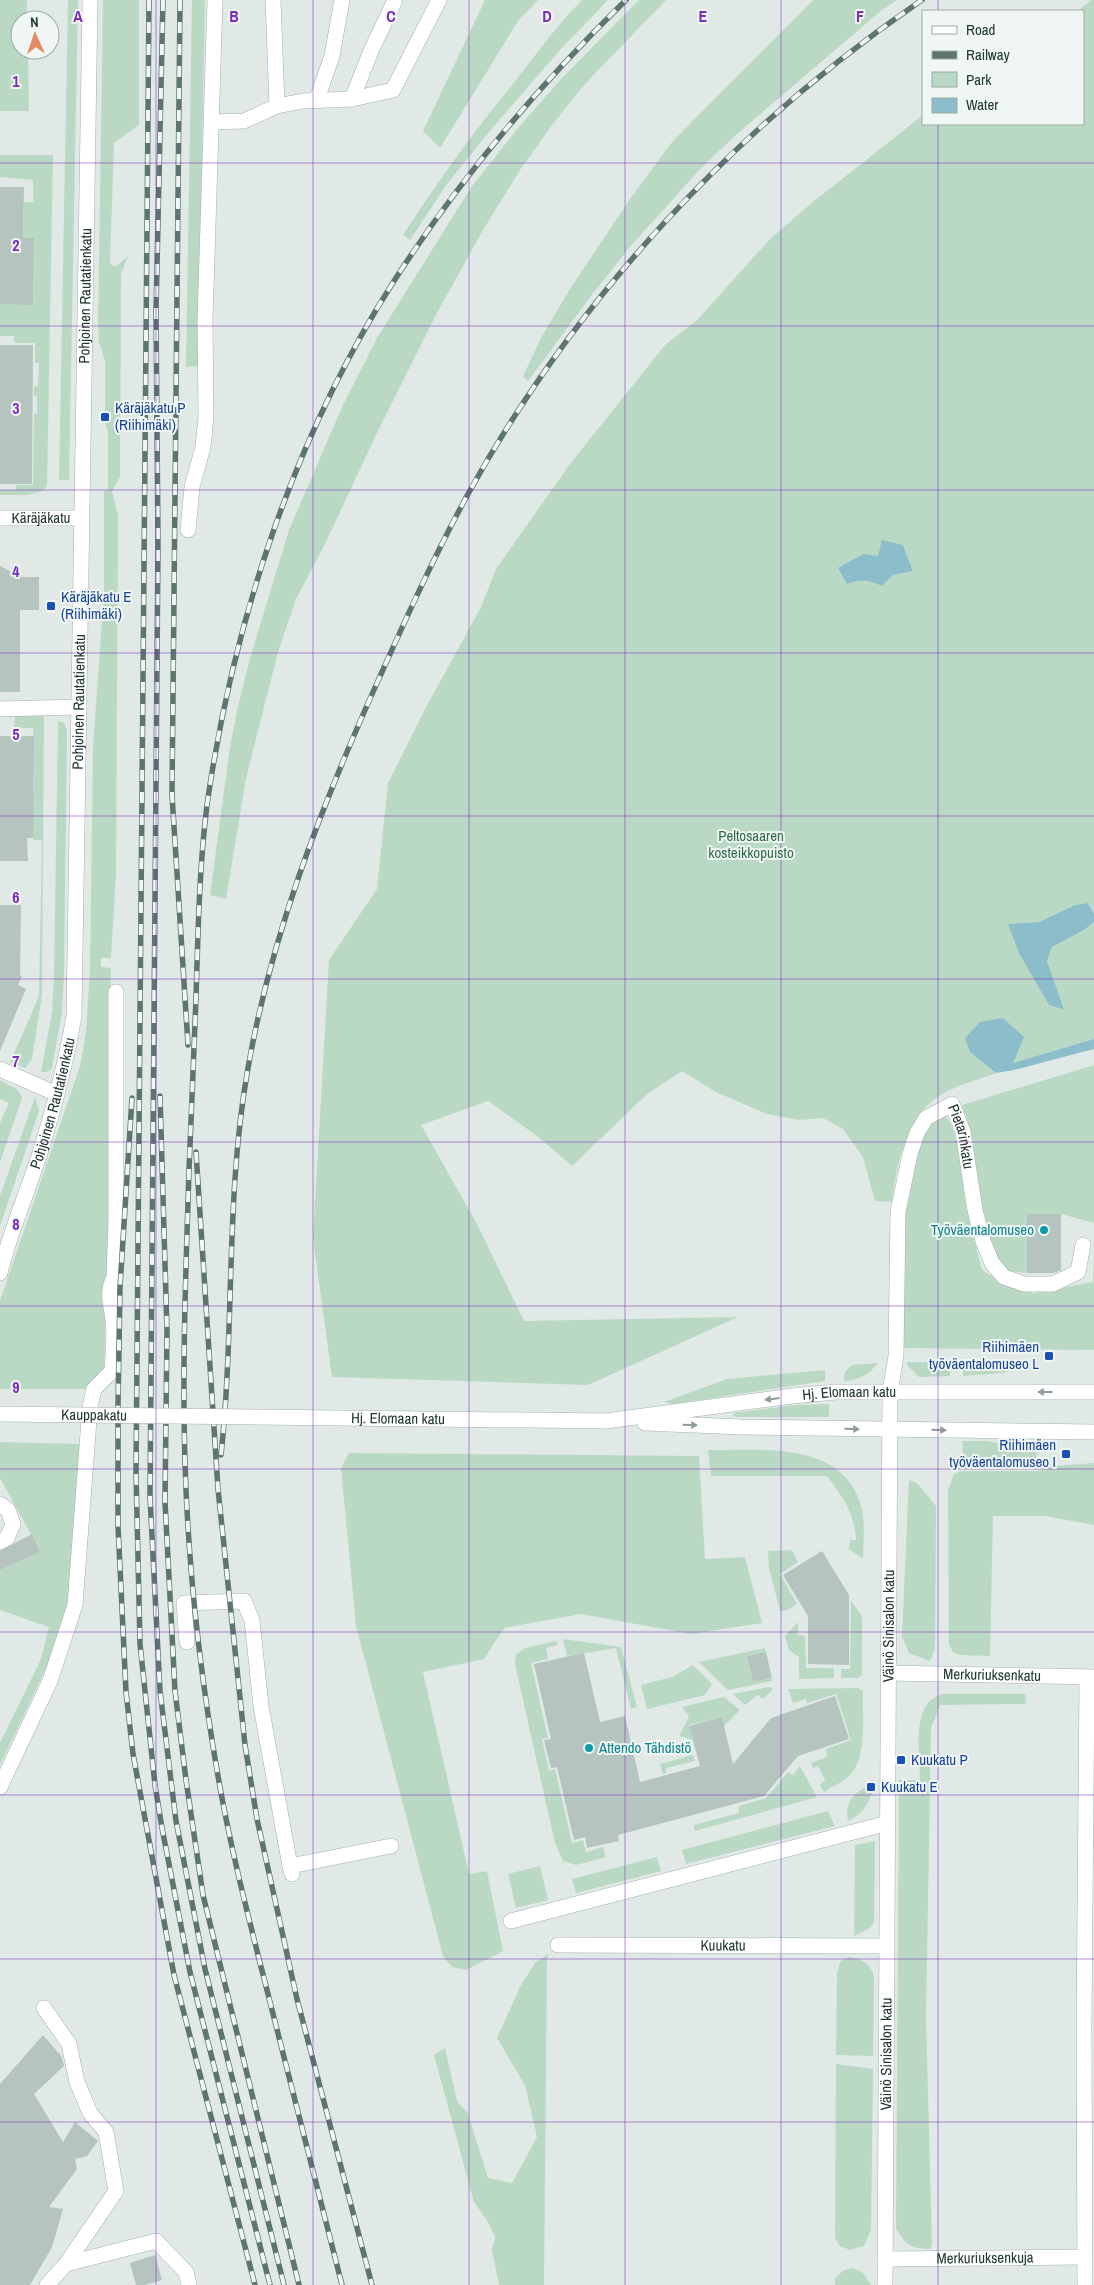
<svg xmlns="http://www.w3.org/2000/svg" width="1094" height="2285" font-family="'Archivo Narrow',sans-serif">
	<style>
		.green { fill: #bad9c4; fill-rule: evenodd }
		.water { fill: #8cbdca }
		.building { fill: #b6c4bf }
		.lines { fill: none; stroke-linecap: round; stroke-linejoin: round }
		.minor-casing { stroke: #a3b0ad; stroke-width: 16 }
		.minor { stroke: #fff; stroke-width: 15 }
		.rail-casing { stroke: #5d746f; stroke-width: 5.5 }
		.rail { stroke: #f0f6f3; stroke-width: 4; stroke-dasharray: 11; stroke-linecap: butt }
		.minor-bridge-casing { stroke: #a3b0ad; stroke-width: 16; stroke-linecap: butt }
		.minor-bridge { stroke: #fff; stroke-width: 15 }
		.oneway { fill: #909c99 }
		.grid { fill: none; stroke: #7b2cbf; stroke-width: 1; stroke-opacity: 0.55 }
		.transit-dot { fill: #1a4fb4; stroke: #f0f6f3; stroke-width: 2 }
		.culture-dot { fill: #0f9aa8; stroke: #f0f6f3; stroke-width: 2 }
		.labels { text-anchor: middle; stroke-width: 4; stroke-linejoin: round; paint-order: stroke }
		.street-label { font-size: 15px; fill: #223833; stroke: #f0f6f3 }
		.transit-label { font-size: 15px; fill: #164399; stroke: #f0f6f3; text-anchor: start }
		.park-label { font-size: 15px; fill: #306b4a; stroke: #f0f6f3 }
		.culture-label { font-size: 15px; fill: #0d838f; stroke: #f0f6f3; text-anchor: end }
		.grid-label { font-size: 16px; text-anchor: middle; font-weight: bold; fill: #7b2cbf; stroke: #f0f6f3; stroke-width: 4; stroke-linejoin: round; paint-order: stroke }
	</style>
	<rect width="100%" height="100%" fill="#e0e9e6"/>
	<path class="green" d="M 0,0 L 27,0 L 27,20 L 20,20 L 20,50 L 28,50 L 29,111 L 0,111 Z
		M 68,0 L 78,0 L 69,480 L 59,480 Z
		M 103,0 L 139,0 L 139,125 L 114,143 L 110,263 L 115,267 L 128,256 L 121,274 L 120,477 L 112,491 L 118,516 L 116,874 L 111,958 L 101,958 L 101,967 L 111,968 L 108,1115 L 112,1163 L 112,1214 L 106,1281 L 104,1389 L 0,1389 L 0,1301 L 80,1066 L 86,1032 L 90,969 L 93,747 L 104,593 L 104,491 L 108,490 L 108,434 L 105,421 L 105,361 L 99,342 L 98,326 Z
		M 192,0 L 205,0 L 198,366 L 186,367 Z
		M 485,0 L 538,0 L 518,21 L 440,148 L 423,131 Z
		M 582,0 L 608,0 L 561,49 L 489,132 L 447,184 L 410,240 L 403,235 C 438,181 475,130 516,80 C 537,53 557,25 582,0 Z
		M 639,0 L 666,0 L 583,86 L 553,124 L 520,170 L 483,230 L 437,313 L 376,435 L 324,546 L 296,599 L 278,652 L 246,778 L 226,899 L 210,895 L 230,747 L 238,706 L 250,658 L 289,530 L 342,407 L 377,338 L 472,186 L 519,127 L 561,79 Z
		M 813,0 L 897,0 L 882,10 L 737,134 L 701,168 L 629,248 L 591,296 L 528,381 L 523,376 L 542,336 L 570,289 L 630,199 L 672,142 Z
		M 1091,0 L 1094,0 L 1094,914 L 1088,903 L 1075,905 L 1039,922 L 1009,924 L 1049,1005 L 1063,1010 L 1047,961 L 1052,947 L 1084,930 L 1094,922 L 1094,1039 L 1013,1063 L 970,1052 L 996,1073 C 980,1079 952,1087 939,1096 C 905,1119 897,1164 892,1202 L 875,1201 L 863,1157 L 843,1129 L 823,1118 L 800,1120 L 767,1114 L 716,1092 L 682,1071 L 647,1094 L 572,1166 L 537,1136 L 488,1101 L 421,1125 L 477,1224 L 524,1321 L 738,1317 L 588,1385 L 332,1377 L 313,1238 L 329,960 L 377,889 L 388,783 L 425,709 L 481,607 L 496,569 L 570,464 L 665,345 L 697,320 L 770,239 L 813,202 L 923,115 L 923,124 L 1083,124 L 1083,11 L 1078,11 ZM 903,545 L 913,571 L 893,575 L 882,586 L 873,582 L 858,580 L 879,556 Z
		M 0,155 L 53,155 L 47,486 L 43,491 L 27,495 L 0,495 L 0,490 L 16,490 L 16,485 L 33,485 L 34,414 L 37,414 L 37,396 L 34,396 L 34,387 L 38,386 L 39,363 L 35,363 L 35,343 L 14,343 L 14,336 L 0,336 L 0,304 L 33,304 L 34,239 L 23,238 L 24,202 L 33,202 L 33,180 L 0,177 Z
		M 15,714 L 42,714 L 44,719 L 42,995 L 32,1059 L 25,1068 L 10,1063 L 39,996 L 42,840 L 33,840 L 33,813 L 25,813 L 34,790 L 33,728 L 14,728 Z
		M 58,721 L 64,723 L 67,730 L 64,976 L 62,1012 L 52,1068 L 47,1072 L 41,1072 L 52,1012 L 54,976 Z
		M 1094,1065 L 1094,1223 L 1061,1214 L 1027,1273 L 1007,1271 L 992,1252 L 981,1219 L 971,1132 L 962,1105 Z
		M 0,1080 L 18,1090 L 22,1098 L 0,1162 L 0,1123 L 9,1103 L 0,1099 Z
		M 35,1097 L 39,1111 L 0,1226 L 0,1196 Z
		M 946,1116 C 963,1144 960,1178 967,1210 C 971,1230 977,1250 982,1270 L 1007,1286 L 1034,1293 L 1093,1282 L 1094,1250 L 1094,1350 L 903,1348 L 903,1229 L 915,1151 L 930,1123 Z
		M 969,1361 L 1018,1363 L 1020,1369 L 1002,1373 L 963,1376 L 963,1367 Z
		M 907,1362 L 946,1362 L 950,1367 L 950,1376 L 919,1377 L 907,1365 Z
		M 878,1363 C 869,1375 859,1380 844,1381 L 845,1372 L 852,1365 Z
		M 825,1370 L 825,1381 L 673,1404 L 664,1402 L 727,1379 Z
		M 829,1404 L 829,1417 L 738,1417 L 733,1416 L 733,1413 L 795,1405 Z
		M 962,1441 L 986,1441 L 1034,1450 L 1037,1454 L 1035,1460 L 972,1462 L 964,1460 Z
		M 0,1442 L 79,1444 L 72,1604 L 47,1666 L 0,1765 L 0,1743 L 41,1659 L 49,1627 L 0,1610 L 0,1570 L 40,1551 L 0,1478 Z
		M 708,1450 C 760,1451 839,1440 860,1502 C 866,1519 863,1541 863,1559 L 849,1549 L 850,1540 L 856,1540 C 854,1511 843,1498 827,1476 L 711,1476 Z
		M 349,1453 L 699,1456 L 705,1559 L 745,1557 L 762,1623 L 691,1634 L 581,1614 L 504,1628 L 484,1659 L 423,1672 L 469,1874 L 487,1871 L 503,1951 L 466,1970 L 452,1967 L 443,1956 L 356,1626 L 341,1468 Z
		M 1094,1463 L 1094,1525 L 1045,1516 L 993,1516 L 990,1656 L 960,1655 L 953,1652 L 949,1645 L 948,1490 L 954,1474 L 961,1471 L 1037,1471 L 1055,1466 Z
		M 909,1480 L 917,1483 L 936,1506 L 935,1649 L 930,1661 L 909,1653 L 902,1636 Z
		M 792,1550 L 798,1562 L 780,1574 L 797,1604 L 785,1611 L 780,1611 L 769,1568 L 768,1551 Z
		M 851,1601 L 862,1616 L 862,1675 L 858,1678 L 841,1678 L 841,1669 L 850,1669 Z
		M 798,1622 L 798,1635 L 805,1636 L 806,1668 L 834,1668 L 834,1678 L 799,1679 L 799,1657 L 789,1650 L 785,1636 Z
		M 563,1639 L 621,1647 L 637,1707 L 631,1709 L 616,1648 L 567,1656 Z
		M 556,1641 L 558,1645 L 546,1648 L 548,1659 L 531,1663 L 548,1738 L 542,1739 L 549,1771 L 555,1769 L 572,1843 L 583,1840 L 586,1852 L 603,1847 L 606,1857 L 576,1865 L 563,1861 L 555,1843 L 515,1664 L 516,1655 L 525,1648 Z
		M 765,1648 L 766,1652 L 747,1656 L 753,1682 L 772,1678 L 772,1681 L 728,1690 L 699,1662 Z
		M 693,1665 L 712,1684 L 705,1695 L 647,1709 L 641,1685 L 672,1677 Z
		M 769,1687 L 773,1689 L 763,1699 L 758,1695 L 745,1705 L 733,1694 Z
		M 858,1688 L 863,1691 C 862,1716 868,1755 850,1775 C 843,1782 832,1787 824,1792 L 820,1785 L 825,1780 L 818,1766 L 813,1768 L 811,1763 L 827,1757 L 826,1749 L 851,1740 L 836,1694 L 807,1703 L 806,1699 L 793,1703 L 788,1689 Z
		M 943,1694 L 1025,1694 L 1026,1704 L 940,1705 L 931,1728 L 926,2017 L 932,2245 L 930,2249 C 912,2249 904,2244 896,2228 L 899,1780 L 920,1780 C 920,1754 910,1701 943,1694 Z
		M 724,1697 L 740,1710 L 724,1726 L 722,1717 L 689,1725 L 693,1740 L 679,1736 L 689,1717 L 682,1707 Z
		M 693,1755 L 695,1761 L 666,1768 L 666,1773 L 663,1774 L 660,1764 Z
		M 800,1766 L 817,1797 L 695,1831 L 694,1825 L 739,1813 L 739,1806 L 766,1798 L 788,1772 L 793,1775 Z
		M 876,1782 C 872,1797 864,1815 848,1821 C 844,1798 857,1791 876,1782 Z
		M 828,1811 L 835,1826 L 686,1864 L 682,1850 Z
		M 875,1841 L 874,1922 L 870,1928 L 854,1936 L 855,1845 Z
		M 657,1857 L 661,1871 L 576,1893 L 572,1879 Z
		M 540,1866 L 548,1900 L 516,1908 L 508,1874 Z
		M 548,1954 L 547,1962 L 544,2285 L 499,2285 L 492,2250 L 495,2237 L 488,2222 L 474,2202 L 434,2055 L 445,2048 L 457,2101 L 468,2114 L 488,2178 L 512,2183 L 537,2137 L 525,2085 L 497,2038 L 520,1987 L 535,1963 Z
		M 850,1957 C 863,1960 870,1963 874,1976 L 873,2056 L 836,2055 L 837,1974 C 839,1964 840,1959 850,1957 Z
		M 836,2064 L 873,2069 L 871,2230 L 864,2246 L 850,2250 L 840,2246 L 835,2238 Z
		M 853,2268 L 863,2273 L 871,2285 L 835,2285 L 835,2278 L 844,2270 Z"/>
	<path class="water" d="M 882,540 L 903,545 L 913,571 L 893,575 L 882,586 C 869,580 860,579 847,584 L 838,568 L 863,554 L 878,556 Z
		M 1088,903 L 1094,914 L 1094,922 L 1084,930 L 1052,947 L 1047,961 L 1064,1010 L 1049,1005 L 1019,953 L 1008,924 L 1039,922 L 1075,905 Z
		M 1003,1018 L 1024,1037 L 1013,1063 L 1094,1039 L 1094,1049 L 1014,1070 L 996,1073 L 970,1052 L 965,1038 L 980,1022 Z"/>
	<path class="building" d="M 0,187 L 24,187 L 23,238 L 34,238 L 33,305 L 0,304 Z
		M 0,345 L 33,345 L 32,484 L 0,484 Z
		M 0,566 L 22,577 L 39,577 L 39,610 L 20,610 L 20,692 L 0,692 Z
		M 0,736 L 34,736 L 33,838 L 27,838 L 28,861 L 0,861 Z
		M 0,905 L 21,905 L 20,975 L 22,976 L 18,985 L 26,989 L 0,1051 Z
		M 1027,1214 L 1061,1214 L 1061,1270 L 1054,1273 L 1027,1273 Z
		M 32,1534 L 40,1552 L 0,1570 L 0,1551 Z
		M 822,1551 L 849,1595 L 849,1665 L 808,1664 L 808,1616 L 783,1575 Z
		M 766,1652 L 772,1678 L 753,1682 L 747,1656 Z
		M 584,1653 L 600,1722 L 625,1716 L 640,1782 L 700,1766 L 689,1726 L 722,1717 L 733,1764 L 771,1718 L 835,1696 L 849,1739 L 798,1756 L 764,1796 L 618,1835 L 619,1841 L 587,1848 L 585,1837 L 574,1840 L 557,1767 L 551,1768 L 544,1740 L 551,1739 L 534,1664 Z
		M 43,2035 L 62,2057 L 64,2066 L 34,2094 L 63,2142 L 75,2122 L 98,2141 L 87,2156 L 75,2159 L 77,2169 L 49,2207 L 63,2209 L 52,2247 L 30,2285 L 0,2285 L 0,2084 Z
		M 155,2255 L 162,2280 L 145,2285 L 136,2285 L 130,2263 Z"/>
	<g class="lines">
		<defs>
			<g id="minor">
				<path d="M 273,0 L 277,106"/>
				<path d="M 317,99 L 332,56 L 342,0"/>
				<path d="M 352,99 L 371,51 L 395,0"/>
				<path d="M 213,122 L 244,121 L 277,106 L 303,101 L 352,99 L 393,90 L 439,0"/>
				<path id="s1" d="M 0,518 L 82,518"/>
				<path d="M 188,530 L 192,487 L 203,447 L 206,417 L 205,321 L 215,0"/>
				<path d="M 0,709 L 79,707"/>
				<path d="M 0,1069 L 57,1094"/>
				<path id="s2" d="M 0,1273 C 10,1232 27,1194 40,1153 C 54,1108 66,1063 74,1016 L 90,0"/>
				<path id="s3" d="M 606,1421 L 792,1396 L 836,1392 L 1094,1392"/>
				<path d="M 645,1423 L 741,1427 L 1094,1432"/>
				<path d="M 0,1504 L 8,1510 L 13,1524 L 7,1538 L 0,1542"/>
				<path d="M 187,1642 L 184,1603 L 244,1601 L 252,1620 L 261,1706 L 290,1866"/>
				<path id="s4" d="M 888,1673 L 1094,1677"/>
				<path d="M 0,1787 L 50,1681 L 75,1605 L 90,1407 L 94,1389 L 112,1371 C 113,1354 115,1336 113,1319 C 111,1304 106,1292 114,1278 L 116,1218 L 116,992"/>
				<path d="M 292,1874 L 290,1866 L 391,1846"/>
				<path d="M 511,1921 L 888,1823"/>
				<path id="s5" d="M 558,1945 L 887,1946"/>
				<path d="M 44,2008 L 69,2044 L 77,2082 L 90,2113 L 106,2132 L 116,2191 L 66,2264 L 47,2285"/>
				<path id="s6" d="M 885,2259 L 1084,2257"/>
				<path d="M 66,2264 L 156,2241 L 186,2272 L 189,2285"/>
				<path id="s7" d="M 885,2285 L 890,1392 L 896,1356 L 898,1212 L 910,1154 L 917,1133 L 926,1118 L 952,1104 L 963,1132 L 975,1210 L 983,1241 L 992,1263 L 1004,1277 L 1024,1284 L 1053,1284 L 1078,1272 L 1083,1245"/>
				<path d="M 1085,2285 L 1084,2025 L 1087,1677"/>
			</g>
		</defs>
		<use href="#minor" class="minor-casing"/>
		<use href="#minor" class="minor"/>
		<defs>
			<path id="rail" d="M 149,0 L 136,1472 L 140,1644 L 155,1785 L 162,1828 L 190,1972 L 270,2285
				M 163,0 L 156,311 L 158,544 L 150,1497 L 160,1691 L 176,1821 L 205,1969 L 284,2285
				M 180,0 L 172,795 L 188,1045
				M 160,1096 L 167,1331 L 165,1502 L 175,1691 L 186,1780 L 203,1895 L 299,2285
				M 132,1098 L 120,1287 L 118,1406 L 118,1526 L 126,1692 L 133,1754 L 174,1975 L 255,2285
				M 196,1152 L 218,1489 L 245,1745 L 257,1819 L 297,1999 L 372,2285
				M 221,1455 C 235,1326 225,1196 248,1068 C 271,937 319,813 373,692 C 403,625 433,558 468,494 C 577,297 736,127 922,0
				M 342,2285 C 318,2191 294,2096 270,2002 C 251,1927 231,1852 218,1776 C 200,1673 188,1567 185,1462 C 182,1364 186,1267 189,1170 C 191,1113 194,1056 196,999 C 198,934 199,869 207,805 C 233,622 294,437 394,281 C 460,178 539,85 626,0"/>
		</defs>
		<use href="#rail" class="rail-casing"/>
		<use href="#rail" class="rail"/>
		<defs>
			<g id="minor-bridge">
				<path id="s8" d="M 0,1414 L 606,1421"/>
			</g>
		</defs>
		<use href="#minor-bridge" class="minor-bridge-casing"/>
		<use href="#minor-bridge" class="minor-bridge"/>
	</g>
	<defs><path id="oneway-solid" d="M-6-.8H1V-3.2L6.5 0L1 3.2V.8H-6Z" transform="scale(1.25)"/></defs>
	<g class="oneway">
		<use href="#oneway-solid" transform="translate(1045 1392) rotate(180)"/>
		<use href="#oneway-solid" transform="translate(772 1399) rotate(173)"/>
		<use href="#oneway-solid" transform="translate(690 1425) rotate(2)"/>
		<use href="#oneway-solid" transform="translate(852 1429) rotate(1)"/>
		<use href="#oneway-solid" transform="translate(939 1430) rotate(1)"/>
	</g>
	<path class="grid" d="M 156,0 L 156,2285M 313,0 L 313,2285M 469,0 L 469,2285M 625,0 L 625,2285M 781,0 L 781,2285M 938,0 L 938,11M 938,124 L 938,2285M 0,163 L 1094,163M 0,326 L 1094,326M 0,490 L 1094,490M 0,653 L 1094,653M 0,816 L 1094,816M 0,979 L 1094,979M 0,1142 L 1094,1142M 0,1306 L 1094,1306M 0,1469 L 1094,1469M 0,1632 L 1094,1632M 0,1795 L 1094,1795M 0,1959 L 1094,1959M 0,2122 L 1094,2122"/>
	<g class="transit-dot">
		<rect x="100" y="412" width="10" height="10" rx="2.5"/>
		<rect x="46" y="601" width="10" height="10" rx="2.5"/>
		<rect x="1044" y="1351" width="10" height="10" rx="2.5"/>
		<rect x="1061" y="1449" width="10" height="10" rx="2.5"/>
		<rect x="896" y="1755" width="10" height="10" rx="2.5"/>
		<rect x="866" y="1782" width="10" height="10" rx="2.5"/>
	</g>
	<g class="culture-dot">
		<circle cx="1044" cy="1230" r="5"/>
		<circle cx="589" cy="1748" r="5"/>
	</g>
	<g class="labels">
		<g class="street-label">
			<text dy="5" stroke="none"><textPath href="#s2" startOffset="988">Pohjoinen Rautatienkatu</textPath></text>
			<text dy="5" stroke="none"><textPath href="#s1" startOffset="41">Käräjäkatu</textPath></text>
			<text dy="5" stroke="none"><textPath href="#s2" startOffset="582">Pohjoinen Rautatienkatu</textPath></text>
			<text dy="5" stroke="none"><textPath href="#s2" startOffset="178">Pohjoinen Rautatienkatu</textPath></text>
			<text dy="5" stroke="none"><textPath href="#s7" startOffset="1236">Pietarinkatu</textPath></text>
			<text dy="5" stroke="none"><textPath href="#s3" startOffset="245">Hj. Elomaan katu</textPath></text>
			<text dy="5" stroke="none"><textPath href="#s8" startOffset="94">Kauppakatu</textPath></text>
			<text dy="5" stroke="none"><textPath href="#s8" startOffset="398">Hj. Elomaan katu</textPath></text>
			<text dy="5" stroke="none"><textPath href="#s7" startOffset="659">Väinö Sinisalon katu</textPath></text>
			<text dy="5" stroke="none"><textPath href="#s4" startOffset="104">Merkuriuksenkatu</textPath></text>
			<text dy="5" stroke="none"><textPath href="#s5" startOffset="165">Kuukatu</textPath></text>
			<text dy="5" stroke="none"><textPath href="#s7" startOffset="231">Väinö Sinisalon katu</textPath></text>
			<text dy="5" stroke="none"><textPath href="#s6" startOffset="100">Merkuriuksenkuja</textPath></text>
		</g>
		<g class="transit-label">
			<text x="115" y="413">Käräjäkatu P<tspan x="115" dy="17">(Riihimäki)</tspan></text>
			<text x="61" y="602">Käräjäkatu E<tspan x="61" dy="17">(Riihimäki)</tspan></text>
			<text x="1039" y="1352" text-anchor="end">Riihimäen<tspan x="1039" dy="17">työväentalomuseo L</tspan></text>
			<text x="1056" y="1450" text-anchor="end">Riihimäen<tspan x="1056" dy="17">työväentalomuseo I</tspan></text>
			<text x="911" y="1765">Kuukatu P</text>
			<text x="881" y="1792">Kuukatu E</text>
		</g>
		<g class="park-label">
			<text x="751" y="841">Peltosaaren<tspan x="751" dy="17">kosteikkopuisto</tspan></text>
		</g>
		<g class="culture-label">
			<text x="1034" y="1235">Työväentalomuseo</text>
			<text x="599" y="1753" text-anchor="start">Attendo Tähdistö</text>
		</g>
	</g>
	<g class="grid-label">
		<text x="78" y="22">A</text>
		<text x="234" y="22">B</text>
		<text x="391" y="22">C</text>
		<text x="547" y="22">D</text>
		<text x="703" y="22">E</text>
		<text x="860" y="22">F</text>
		<text x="16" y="87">1</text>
		<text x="16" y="251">2</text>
		<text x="16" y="414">3</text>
		<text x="16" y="577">4</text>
		<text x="16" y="740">5</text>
		<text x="16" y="903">6</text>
		<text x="16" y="1067">7</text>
		<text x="16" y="1230">8</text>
		<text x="16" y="1393">9</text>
	</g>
	<rect x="922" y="10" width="162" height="115" fill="#f0f6f3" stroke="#9eaaa6"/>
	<rect x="932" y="26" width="25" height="8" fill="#ffffff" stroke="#9eaaa6"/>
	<text x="966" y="35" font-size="15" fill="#223833">Road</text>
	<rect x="932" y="51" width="25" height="8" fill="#5d746f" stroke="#9eaaa6"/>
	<text x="966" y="60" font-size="15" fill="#223833">Railway</text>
	<rect x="932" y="72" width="25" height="15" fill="#bad9c4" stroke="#9eaaa6"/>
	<text x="966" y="85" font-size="15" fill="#223833">Park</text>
	<rect x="932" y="98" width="25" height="15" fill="#8cbdca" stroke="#9eaaa6"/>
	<text x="966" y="110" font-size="15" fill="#223833">Water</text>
	<g transform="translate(35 35) rotate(357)"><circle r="24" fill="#f0f6f3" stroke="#9eaaa6"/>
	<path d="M0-4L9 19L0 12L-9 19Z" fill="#e58963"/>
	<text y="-8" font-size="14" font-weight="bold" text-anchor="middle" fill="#223833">N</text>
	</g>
</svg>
